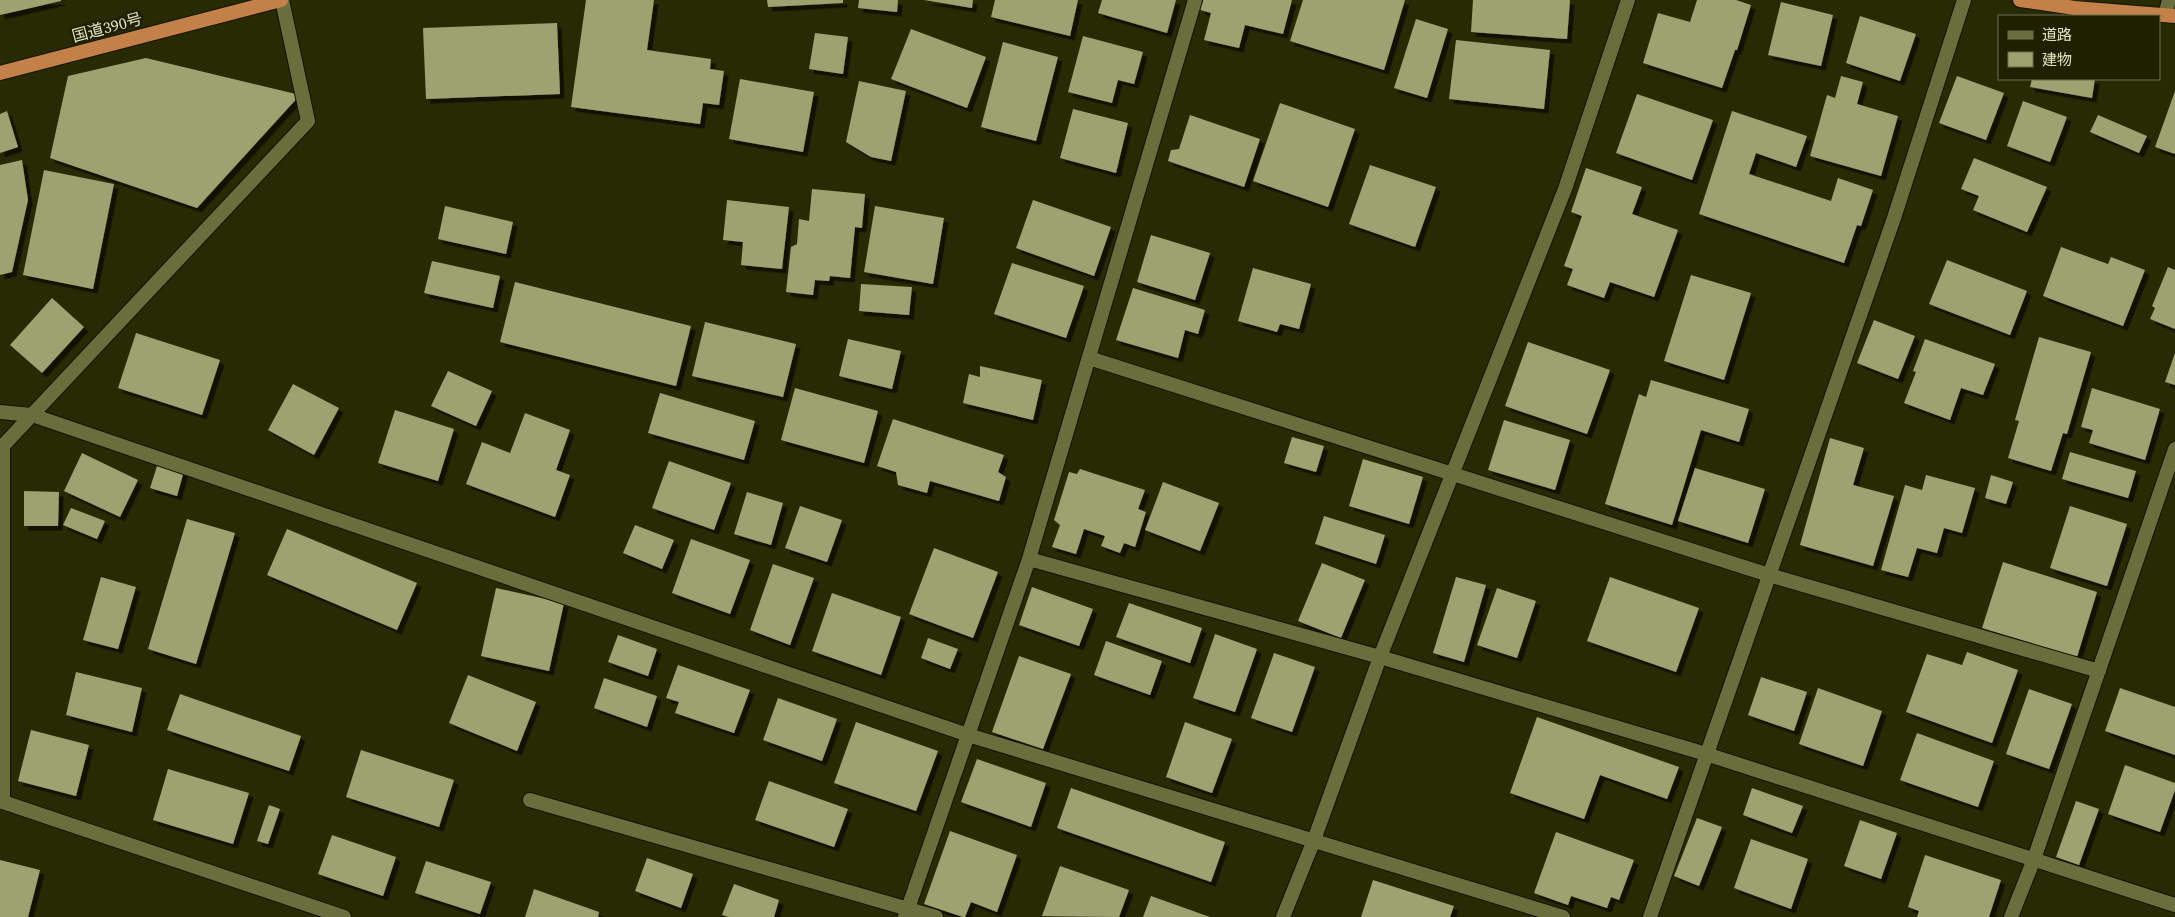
<svg xmlns="http://www.w3.org/2000/svg" width="2175" height="917" font-family="'Source Serif 4','Noto Sans JP',serif">
	<style>
		.building { fill: #9ea26f; filter: url(#shadow) }
		.lines { fill: none; stroke-linecap: round; stroke-linejoin: round }
		.minor-casing { stroke: #111200; stroke-width: 16 }
		.trunk-casing { stroke: #111200; stroke-width: 16 }
		.minor { stroke: #6a6e3c; stroke-width: 14 }
		.trunk { stroke: #c48049; stroke-width: 14 }
		.labels { text-anchor: middle; stroke-width: 5; stroke-linejoin: round; paint-order: stroke }
		.street-label { font-size: 16px; fill: #dfe2c7; stroke: #1f2000 }
	</style>
	<defs>
		<filter id="shadow"><feDropShadow dx="4.5" dy="4.5" stdDeviation="0" flood-color="#0009"/></filter>
	</defs>
	<rect width="100%" height="100%" fill="#282a03"/>
	<path class="building" d="M 0,0 L 61,0 L 61,1 L 0,15 Z
		M 586,0 L 654,0 L 647,50 L 711,59 L 710,69 L 724,71 L 719,105 L 703,103 L 700,124 L 571,107 Z
		M 767,0 L 843,0 L 843,3 L 768,7 Z
		M 859,0 L 898,0 L 897,12 L 858,8 Z
		M 924,0 L 973,0 L 972,8 Z
		M 995,0 L 1078,0 L 1070,36 L 991,17 Z
		M 1102,0 L 1176,0 L 1167,33 L 1098,13 Z
		M 1203,0 L 1292,0 L 1283,34 L 1245,25 L 1239,48 L 1204,40 L 1211,13 L 1200,10 Z
		M 1303,0 L 1405,0 L 1384,70 L 1290,41 Z
		M 1473,0 L 1570,0 L 1567,39 L 1471,32 Z
		M 1697,0 L 1736,0 L 1751,5 L 1737,50 L 1735,50 L 1722,88 L 1643,63 L 1658,13 L 1690,22 Z
		M 1781,2 L 1833,15 L 1821,66 L 1768,55 Z
		M 1860,16 L 1916,34 L 1900,81 L 1846,63 Z
		M 1416,19 L 1448,29 L 1427,98 L 1394,88 Z
		M 557,23 L 560,94 L 426,99 L 423,28 Z
		M 911,29 L 986,57 L 967,108 L 891,79 Z
		M 815,33 L 848,37 L 843,74 L 809,69 Z
		M 1083,36 L 1143,52 L 1134,84 L 1118,80 L 1112,103 L 1068,92 Z
		M 1456,40 L 1550,50 L 1544,109 L 1449,99 Z
		M 1003,42 L 1058,57 L 1036,141 L 981,127 Z
		M 146,58 L 300,95 L 197,208 L 50,158 L 68,76 Z
		M 1841,76 L 1863,82 L 1857,104 L 1898,116 L 1881,176 L 1810,156 L 1827,95 L 1835,98 Z
		M 1957,76 L 2004,93 L 1986,140 L 1939,123 Z
		M 740,79 L 814,92 L 803,152 L 729,139 Z
		M 2032,79 L 2095,79 L 2092,98 L 2030,87 Z
		M 859,81 L 906,91 L 891,161 L 871,157 L 846,142 Z
		M 2175,91 L 2175,154 L 2155,147 Z
		M 1637,94 L 1713,120 L 1692,180 L 1616,153 Z
		M 2023,101 L 2067,117 L 2050,162 L 2007,146 Z
		M 1280,103 L 1355,129 L 1328,207 L 1253,181 Z
		M 1073,109 L 1128,123 L 1116,173 L 1060,158 Z
		M 7,111 L 18,147 L 0,153 L 0,114 Z
		M 1732,111 L 1807,136 L 1796,167 L 1756,153 L 1749,174 L 1831,201 L 1838,178 L 1873,190 L 1861,226 L 1857,225 L 1844,263 L 1699,214 Z
		M 1190,115 L 1260,139 L 1244,187 L 1168,161 L 1171,150 L 1179,149 Z
		M 2098,115 L 2147,136 L 2139,153 L 2090,132 Z
		M 1974,158 L 2047,187 L 2027,232 L 1973,210 L 1979,196 L 1961,189 Z
		M 22,160 L 28,200 L 12,272 L 0,275 L 0,165 Z
		M 1370,165 L 1436,187 L 1415,247 L 1349,224 Z
		M 1586,168 L 1642,187 L 1632,214 L 1678,230 L 1654,297 L 1610,282 L 1604,298 L 1567,285 L 1573,269 L 1564,266 L 1582,216 L 1571,212 Z
		M 44,170 L 114,184 L 93,289 L 23,275 Z
		M 812,189 L 865,194 L 862,228 L 855,227 L 850,278 L 830,276 L 829,281 L 815,280 L 813,295 L 786,292 L 791,247 L 797,244 L 799,219 L 809,221 Z
		M 727,200 L 789,207 L 782,269 L 741,265 L 743,242 L 723,240 Z
		M 1033,200 L 1111,227 L 1094,276 L 1016,248 Z
		M 445,206 L 513,222 L 506,254 L 438,239 Z
		M 875,206 L 944,218 L 933,284 L 864,272 Z
		M 1151,235 L 1210,253 L 1195,300 L 1137,282 Z
		M 2061,247 L 2108,264 L 2111,257 L 2145,270 L 2123,326 L 2043,296 Z
		M 1947,260 L 2027,291 L 2010,335 L 1929,304 Z
		M 432,261 L 500,276 L 493,308 L 424,293 Z
		M 1012,263 L 1084,286 L 1066,338 L 994,314 Z
		M 2168,267 L 2175,270 L 2175,329 L 2150,319 L 2155,308 L 2152,306 Z
		M 1253,268 L 1311,284 L 1299,329 L 1280,324 L 1277,332 L 1238,321 Z
		M 1691,275 L 1751,293 L 1724,380 L 1664,361 Z
		M 515,282 L 691,326 L 676,386 L 500,342 Z
		M 861,284 L 912,287 L 909,315 L 859,311 Z
		M 1133,288 L 1205,310 L 1198,334 L 1185,330 L 1178,358 L 1116,340 Z
		M 52,298 L 84,327 L 42,373 L 10,345 Z
		M 1874,320 L 1915,336 L 1898,379 L 1857,363 Z
		M 705,322 L 796,344 L 783,397 L 692,376 Z
		M 136,333 L 220,360 L 202,415 L 118,388 Z
		M 2039,337 L 2091,352 L 2067,434 L 2063,433 L 2051,471 L 2008,458 L 2019,421 L 2015,420 Z
		M 848,339 L 901,351 L 892,389 L 839,376 Z
		M 1925,339 L 1995,364 L 1983,395 L 1961,388 L 1950,420 L 1904,403 L 1916,372 L 1913,371 Z
		M 1528,342 L 1610,370 L 1587,434 L 1505,406 Z
		M 2175,353 L 2175,385 L 2165,382 Z
		M 980,366 L 1042,380 L 1033,420 L 963,403 L 969,374 L 980,377 Z
		M 448,371 L 492,391 L 476,426 L 431,406 Z
		M 1651,380 L 1749,409 L 1739,442 L 1701,430 L 1672,525 L 1605,504 L 1639,394 L 1646,397 Z
		M 293,384 L 339,408 L 314,455 L 268,430 Z
		M 795,388 L 878,411 L 864,463 L 781,440 Z
		M 2092,388 L 2160,409 L 2145,460 L 2089,443 L 2093,430 L 2081,427 Z
		M 660,393 L 755,421 L 744,460 L 648,433 Z
		M 395,410 L 454,429 L 438,481 L 378,463 Z
		M 525,413 L 570,430 L 556,470 L 570,475 L 555,517 L 466,484 L 482,442 L 510,453 Z
		M 893,419 L 1004,455 L 998,472 L 1006,477 L 999,501 L 930,481 L 927,493 L 898,485 L 896,472 L 877,466 Z
		M 1504,420 L 1570,440 L 1555,490 L 1488,470 Z
		M 1292,437 L 1324,446 L 1316,472 L 1284,463 Z
		M 1830,438 L 1864,448 L 1853,485 L 1894,496 L 1873,566 L 1800,545 Z
		M 2070,452 L 2136,471 L 2128,498 L 2062,479 Z
		M 82,453 L 138,480 L 120,517 L 64,491 Z
		M 1363,459 L 1423,477 L 1409,524 L 1349,506 Z
		M 669,461 L 731,483 L 714,530 L 652,508 Z
		M 158,463 L 184,471 L 177,496 L 150,488 Z
		M 1695,468 L 1765,489 L 1748,543 L 1678,521 Z
		M 1080,469 L 1145,490 L 1138,509 L 1146,512 L 1135,547 L 1124,543 L 1120,553 L 1101,546 L 1105,536 L 1084,529 L 1076,554 L 1052,547 L 1060,525 L 1054,520 L 1069,472 L 1077,474 Z
		M 1926,475 L 1975,488 L 1962,533 L 1944,528 L 1937,553 L 1917,548 L 1908,577 L 1881,570 L 1905,485 L 1922,490 Z
		M 1991,475 L 2013,482 L 2006,504 L 1985,498 Z
		M 1163,482 L 1219,503 L 1200,551 L 1145,530 Z
		M 24,491 L 59,492 L 58,526 L 24,526 Z
		M 747,492 L 783,503 L 771,545 L 734,534 Z
		M 800,506 L 842,520 L 827,562 L 785,548 Z
		M 2070,506 L 2127,524 L 2107,586 L 2050,568 Z
		M 71,508 L 105,521 L 97,539 L 63,525 Z
		M 1324,516 L 1385,535 L 1376,564 L 1315,544 Z
		M 187,519 L 235,533 L 196,664 L 148,649 Z
		M 635,525 L 674,540 L 662,569 L 623,553 Z
		M 287,529 L 417,583 L 397,630 L 267,575 Z
		M 691,539 L 750,560 L 730,614 L 672,593 Z
		M 934,548 L 998,572 L 973,638 L 909,614 Z
		M 2003,562 L 2097,592 L 2077,657 L 1982,628 Z
		M 1322,563 L 1365,580 L 1341,638 L 1298,621 Z
		M 773,564 L 814,578 L 790,645 L 750,630 Z
		M 101,577 L 136,587 L 118,649 L 83,640 Z
		M 1456,577 L 1486,585 L 1464,662 L 1433,653 Z
		M 1610,577 L 1699,608 L 1676,672 L 1587,641 Z
		M 1032,587 L 1093,609 L 1079,646 L 1019,625 Z
		M 496,588 L 564,603 L 549,671 L 481,656 Z
		M 1497,588 L 1536,601 L 1517,658 L 1477,645 Z
		M 832,593 L 901,617 L 881,675 L 812,651 Z
		M 1129,603 L 1202,628 L 1190,663 L 1116,637 Z
		M 1215,634 L 1257,649 L 1235,712 L 1193,698 Z
		M 618,635 L 657,649 L 648,676 L 608,662 Z
		M 928,638 L 958,649 L 950,669 L 921,658 Z
		M 1106,641 L 1162,661 L 1150,695 L 1094,675 Z
		M 1967,652 L 2018,670 L 1992,743 L 1906,712 L 1927,654 L 1962,665 Z
		M 1274,653 L 1315,667 L 1292,732 L 1251,718 Z
		M 1019,656 L 1071,674 L 1043,749 L 992,732 Z
		M 678,665 L 750,690 L 734,733 L 675,713 L 679,702 L 666,698 Z
		M 76,672 L 142,688 L 132,732 L 66,715 Z
		M 468,675 L 536,702 L 517,751 L 449,723 Z
		M 1761,677 L 1807,692 L 1794,731 L 1748,715 Z
		M 604,678 L 657,696 L 647,727 L 594,708 Z
		M 1818,688 L 1882,711 L 1863,766 L 1799,744 Z
		M 2120,688 L 2175,707 L 2175,755 L 2105,731 Z
		M 2029,689 L 2072,704 L 2049,769 L 2006,754 Z
		M 180,694 L 301,736 L 289,771 L 167,730 Z
		M 778,698 L 837,719 L 822,761 L 763,740 Z
		M 1537,717 L 1679,767 L 1667,799 L 1600,775 L 1584,819 L 1510,793 Z
		M 856,722 L 938,751 L 916,811 L 834,783 Z
		M 1185,722 L 1232,739 L 1212,793 L 1166,777 Z
		M 31,730 L 89,745 L 76,796 L 18,781 Z
		M 1917,733 L 1994,761 L 1978,807 L 1900,780 Z
		M 361,750 L 454,780 L 439,827 L 346,797 Z
		M 977,759 L 1046,783 L 1031,827 L 961,802 Z
		M 2125,765 L 2175,783 L 2175,790 L 2160,832 L 2108,814 Z
		M 168,769 L 249,793 L 233,844 L 153,820 Z
		M 769,781 L 848,809 L 834,847 L 755,820 Z
		M 1071,788 L 1225,842 L 1211,882 L 1057,828 Z
		M 1752,788 L 1803,806 L 1792,833 L 1743,815 Z
		M 2076,801 L 2099,809 L 2079,865 L 2056,857 Z
		M 269,805 L 280,809 L 268,844 L 257,841 Z
		M 1697,818 L 1722,827 L 1699,886 L 1674,876 Z
		M 1860,820 L 1897,833 L 1881,879 L 1844,866 Z
		M 950,831 L 1017,855 L 997,912 L 971,902 L 965,917 L 963,917 L 924,904 Z
		M 1556,832 L 1634,860 L 1619,900 L 1611,897 L 1607,908 L 1571,896 L 1568,905 L 1534,893 Z
		M 332,835 L 396,857 L 383,896 L 318,874 Z
		M 1751,839 L 1808,859 L 1791,909 L 1734,888 Z
		M 1925,855 L 2001,880 L 1989,917 L 1917,917 L 1919,911 L 1908,907 Z
		M 647,858 L 693,874 L 681,908 L 635,891 Z
		M 0,860 L 40,870 L 28,917 L 0,917 Z
		M 426,861 L 491,882 L 480,914 L 415,893 Z
		M 1060,866 L 1129,890 L 1119,917 L 1042,916 Z
		M 1373,880 L 1454,906 L 1450,917 L 1361,917 Z
		M 734,884 L 779,900 L 774,917 L 729,917 L 722,915 Z
		M 534,889 L 599,912 L 598,917 L 525,917 Z
		M 1151,896 L 1210,917 L 1143,917 Z"/>
	<g class="lines">
		<defs>
			<path id="minor" d="M 2165,15 L 2169,0
				M 1089,358 L 1769,575 L 2099,671
				M 0,412 L 32,415 L 968,735 L 1563,917
				M 0,449 L 308,121 L 282,0
				M 1029,559 L 1380,657 L 1706,754 L 2175,905
				M 530,800 L 936,917
				M 0,801 L 344,917
				M 3,802 L 3,445
				M 905,917 L 1029,559 L 1195,0
				M 1283,917 L 1314,840 L 1380,657 L 1565,189 L 1628,0
				M 1650,917 L 1894,218 L 1964,0
				M 2011,917 L 2034,859 L 2175,449"/>
			<path id="trunk" d="M 2020,0 L 2075,8 L 2175,16
				M 0,73 L 281,0"/>
		</defs>
		<use href="#minor" class="minor-casing"/>
		<use href="#trunk" class="trunk-casing"/>
		<use href="#minor" class="minor"/>
		<use href="#trunk" class="trunk"/>
	</g>
	<g class="labels">
		<g class="street-label">
			<text transform="translate(107 27) rotate(-15)" y="6">国道390号</text>
		</g>
	</g>
	<rect x="1998" y="15" width="162" height="65" fill="#1f2000" stroke="#6c6e50"/>
	<rect x="2008" y="31" width="25" height="8" fill="#6a6e3c" stroke="#6c6e50"/>
	<text x="2042" y="40" font-size="15" fill="#dfe2c7">道路</text>
	<rect x="2008" y="52" width="25" height="15" fill="#9ea26f" stroke="#6c6e50"/>
	<text x="2042" y="65" font-size="15" fill="#dfe2c7">建物</text>
</svg>
